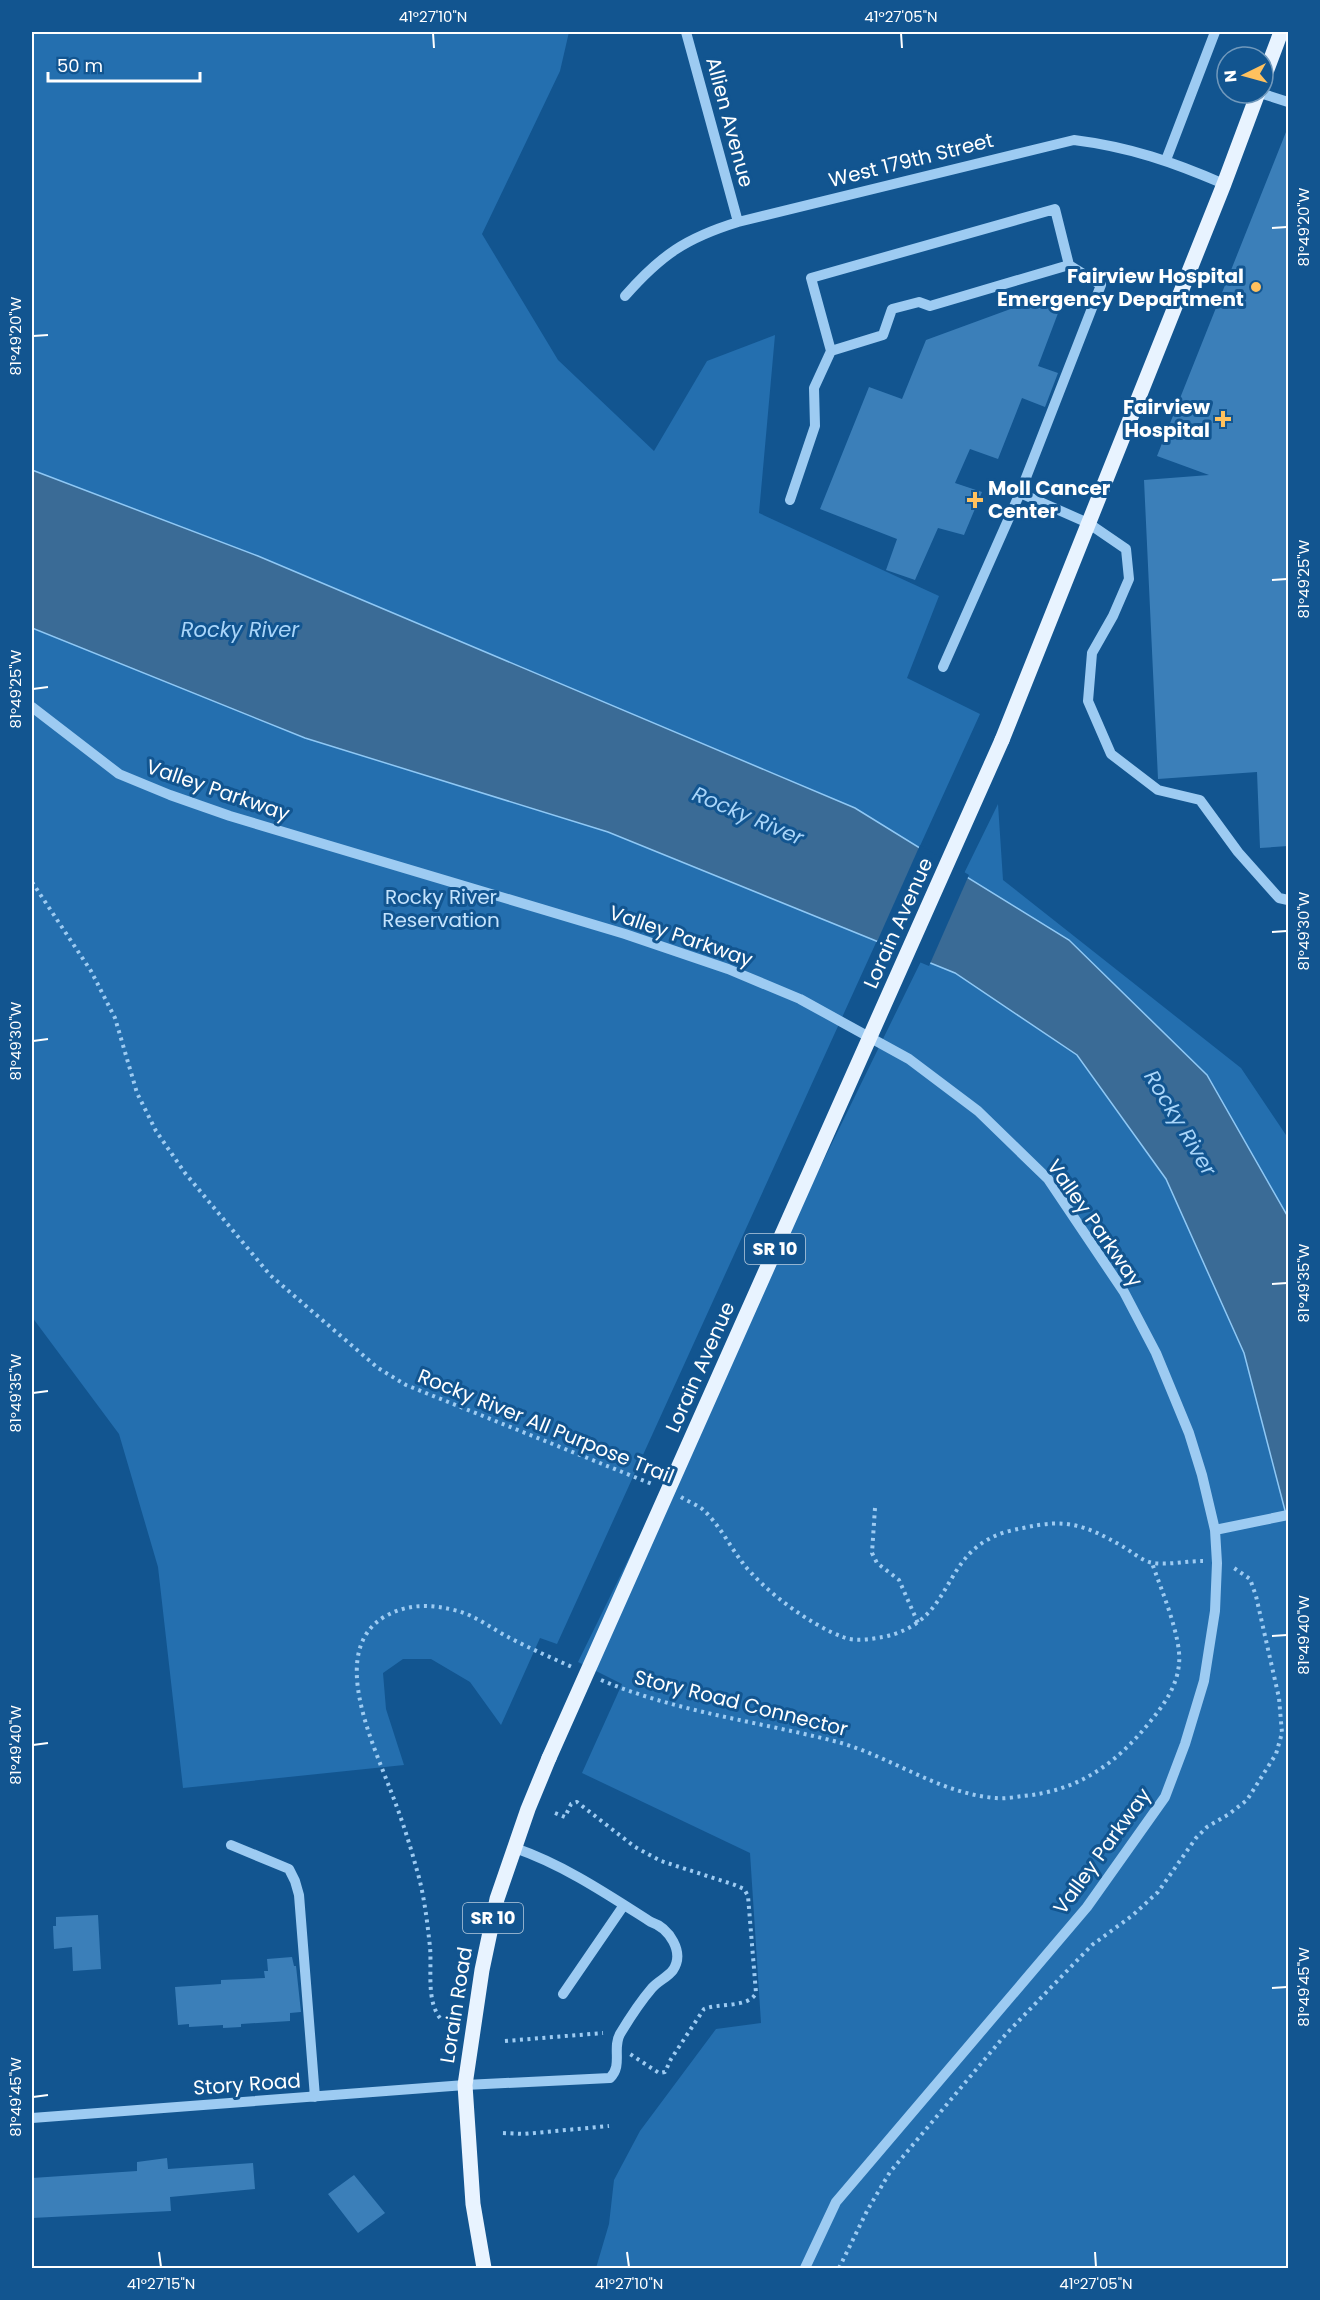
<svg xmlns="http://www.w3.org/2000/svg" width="1320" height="2300" font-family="Poppins,sans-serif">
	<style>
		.green { fill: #246faf }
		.water { fill: #3a6b96; stroke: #8fc8f5; stroke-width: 1.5 }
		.pier { fill: #125590 }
		.building { fill: #3b7fb9 }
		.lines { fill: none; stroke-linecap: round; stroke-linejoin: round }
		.path { stroke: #9dcbf2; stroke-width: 4; stroke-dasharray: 3 4.5; stroke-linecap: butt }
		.minor { stroke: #9dcbf2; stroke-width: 10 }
		.major { stroke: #e8f3ff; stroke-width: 15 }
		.major-bridge { stroke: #e8f3ff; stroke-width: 15 }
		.ticks { fill: none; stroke: #fff; stroke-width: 2 }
		.poi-dot { fill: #ffc15e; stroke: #125590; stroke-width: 2 }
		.labels { text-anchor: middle; stroke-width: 6; stroke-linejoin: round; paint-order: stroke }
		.shield { fill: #125590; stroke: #b8ccde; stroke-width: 1.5 }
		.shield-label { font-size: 18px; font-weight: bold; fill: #fff }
		.street-label { font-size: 20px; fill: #fff; stroke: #125590 }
		.poi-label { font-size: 20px; font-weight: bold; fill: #fff; stroke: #125590; text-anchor: end }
		.park-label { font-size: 20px; fill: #c4e3fd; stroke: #125590 }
		.water-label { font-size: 21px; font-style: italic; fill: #a9d5f9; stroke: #125590 }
		.neatline { fill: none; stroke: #fff; stroke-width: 2 }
		.ticks-label { font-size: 15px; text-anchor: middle; fill: #fff }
	</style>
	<rect width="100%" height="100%" fill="#125590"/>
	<path class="green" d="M 32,32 L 569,32 L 560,71 L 482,234 L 558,360 L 654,451 L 707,361 L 775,335 L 759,513 L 939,596 L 907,678 L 980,714 L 557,1644 L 540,1638 L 501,1725 L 470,1682 L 431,1659 L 403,1659 L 383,1673 L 386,1709 L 404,1765 L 183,1788 L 158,1567 L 119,1434 L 32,1317 Z
		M 998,804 L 1003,880 L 1241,1068 L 1288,1138 L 1288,2268 L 596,2268 L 609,2224 L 614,2180 L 640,2131 L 716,2029 L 761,2023 L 750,1853 L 582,1773 L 622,1684 L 578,1662 Z"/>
	<path class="water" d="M 32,470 L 258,556 L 855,808 L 1069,940 L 1207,1075 L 1288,1217 L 1288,1522 L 1244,1353 L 1166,1179 L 1077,1055 L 955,973 L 608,832 L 305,738 L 32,628 Z"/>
	<path class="pier" d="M 920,845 L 969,875 L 929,966 L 876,944 Z"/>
	<path class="building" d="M 1288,127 L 1288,846 L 1260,848 L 1257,772 L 1158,779 L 1144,480 L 1209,475 L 1157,456 Z
		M 1049,295 L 1063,300 L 1038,366 L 1058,373 L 1045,407 L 1022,398 L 998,459 L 970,449 L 955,483 L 982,492 L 964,535 L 938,528 L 915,580 L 886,570 L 897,539 L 820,509 L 869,387 L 902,399 L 926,340 Z
		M 98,1915 L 101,1969 L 73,1971 L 72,1947 L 54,1949 L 53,1926 L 56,1926 L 56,1917 Z
		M 292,1957 L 294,1966 L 296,1966 L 301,2012 L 290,2013 L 290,2021 L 241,2024 L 241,2027 L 223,2028 L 223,2025 L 189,2027 L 189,2024 L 178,2025 L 175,1987 L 221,1984 L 221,1980 L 265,1978 L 264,1971 L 268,1971 L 267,1959 Z
		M 167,2158 L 168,2169 L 253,2163 L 255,2189 L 170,2197 L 171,2211 L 32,2218 L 32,2178 L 137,2171 L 137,2162 Z
		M 354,2175 L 385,2213 L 358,2233 L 328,2194 Z"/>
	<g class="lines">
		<path class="path" d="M 32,882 L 91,971 L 115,1018 L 137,1093 L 156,1131 L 185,1173 L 270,1275 L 378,1368 L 406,1385 L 652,1484
			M 681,1497 C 687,1501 695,1504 701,1508 C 718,1522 729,1545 742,1562 C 763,1590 810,1625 843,1637 C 855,1642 871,1639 883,1637 C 951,1623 941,1564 989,1539 C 999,1533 1012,1530 1023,1528 C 1066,1518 1085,1525 1122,1546 C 1131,1551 1143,1562 1154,1563 C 1170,1565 1187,1561 1203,1561
			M 875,1508 L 872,1553 L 877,1563 L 899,1580 L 918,1623
			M 601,1680 C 677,1712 755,1721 834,1741 C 889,1755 939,1794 996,1798 C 1005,1799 1015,1797 1023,1796 C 1077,1791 1115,1765 1149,1723 C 1163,1706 1177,1687 1179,1664 C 1182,1638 1161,1589 1152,1563
			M 555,1813 L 565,1817 L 571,1804 L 577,1802 L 635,1847 L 661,1861 L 735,1885 L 744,1889 L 748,1896 L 756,1993 C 749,2008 718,2003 704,2009 L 671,2059 L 665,2072 L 659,2073 L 630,2054
			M 440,2018 C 426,2000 432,1969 430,1947 C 427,1920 424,1893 416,1867 C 409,1841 400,1814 390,1789 C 373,1743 328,1651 384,1617 C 408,1603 431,1604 458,1611 C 476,1616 494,1630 510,1638 C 531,1649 552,1658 572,1667
			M 505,2041 L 603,2033
			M 503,2133 L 524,2134 L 609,2126
			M 839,2268 L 868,2209 L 890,2172 L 1006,2034 L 1092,1945 L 1133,1915 L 1158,1892 L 1196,1838 L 1207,1827 L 1229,1814 L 1247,1800 L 1276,1754 L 1282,1733 L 1279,1698 L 1256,1596 L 1250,1579 L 1231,1566"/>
		<path class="minor" d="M 686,32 L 738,222
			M 1260,93 L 1288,102
			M 1166,160 L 1215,32
			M 625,296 C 661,255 686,238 738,222 L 1074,140 C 1130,147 1173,162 1224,184
			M 831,351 L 883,335 L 892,309 L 919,302 L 930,306 L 1069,265
			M 1020,493 L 1088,523 L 1126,549 L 1129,579 L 1113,616 L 1092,653 L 1088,701 L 1111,754 L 1158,790 L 1200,800 L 1238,852 L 1279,898 L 1288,900
			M 790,500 L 815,426 L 814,388 L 831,351 L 811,278 L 1055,209 L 1069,265 L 1101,285 L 1020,493 L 943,667
			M 32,707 L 119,774 L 170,795 L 230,816 L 625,934 L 728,969 L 800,999 L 909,1059 L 978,1111 L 1048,1179 L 1124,1292 L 1156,1353 L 1189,1433 L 1202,1475 L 1215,1530 L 1217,1563 L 1215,1611 L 1204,1681 L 1185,1744 L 1165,1797 L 1087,1907 L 836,2202 L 805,2268
			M 1215,1530 L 1288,1515
			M 231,1845 L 289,1869 L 295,1881 L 299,1895 L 315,2097
			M 563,1994 L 624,1905
			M 32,2118 L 465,2085 L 610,2078 C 623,2066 612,2048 620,2034 C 629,2019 640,2002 652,1988 C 658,1981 668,1977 673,1970 C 685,1952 669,1928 651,1922 C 607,1894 564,1865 515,1848"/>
		<path class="major" d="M 1263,80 L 1281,32
			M 1002,740 L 1224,184 L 1258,93
			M 484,2268 L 473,2204 L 465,2085 L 482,1970 L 497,1899 L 528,1809 L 549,1758"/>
		<path class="major-bridge" d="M 549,1758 L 1002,740"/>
	</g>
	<path class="ticks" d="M 433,33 L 434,48M 901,33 L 902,48M 1272,228 L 1287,227M 33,336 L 48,335M 1272,580 L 1287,579M 33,689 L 48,687M 1272,932 L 1287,931M 33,1041 L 48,1039M 1272,1284 L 1287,1283M 33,1393 L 48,1391M 1272,1636 L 1287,1635M 33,1745 L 48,1743M 1272,1988 L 1287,1987M 33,2097 L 48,2095M 159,2252 L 161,2267M 627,2252 L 629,2267M 1095,2252 L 1096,2267"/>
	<g class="poi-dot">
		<circle cx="1256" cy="287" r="6"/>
		<path d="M1220 410h6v6h6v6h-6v6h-6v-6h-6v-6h6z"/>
		<path d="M972 491h6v6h6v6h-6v6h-6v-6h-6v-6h6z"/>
	</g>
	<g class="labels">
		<g class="shield">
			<rect x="745" y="1234" width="60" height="30" rx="4.5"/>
			<rect x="463" y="1903" width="60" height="30" rx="4.5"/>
		</g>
		<g class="shield-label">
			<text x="775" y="1255">SR 10</text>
			<text x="493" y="1924">SR 10</text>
		</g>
		<g class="street-label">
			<text transform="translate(730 122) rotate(75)" y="7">Allien Avenue</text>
			<text transform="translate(911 160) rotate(-14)" y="7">West 179th Street</text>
			<text transform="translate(218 790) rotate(19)" y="7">Valley Parkway</text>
			<text transform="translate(898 923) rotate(-66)" y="7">Lorain Avenue</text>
			<text transform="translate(681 936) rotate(19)" y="7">Valley Parkway</text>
			<text transform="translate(1095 1223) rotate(55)" y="7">Valley Parkway</text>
			<text transform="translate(700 1367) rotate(-66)" y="7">Lorain Avenue</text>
			<text transform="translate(546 1426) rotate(22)" y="7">Rocky River All Purpose Trail</text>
			<text transform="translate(741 1703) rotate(14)" y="7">Story Road Connector</text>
			<text transform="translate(1102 1851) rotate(-54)" y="7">Valley Parkway</text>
			<text transform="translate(456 2005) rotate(-81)" y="7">Lorain Road</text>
			<text transform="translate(247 2084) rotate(-4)" y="7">Story Road</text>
		</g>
		<g class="poi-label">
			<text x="1244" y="283">Fairview Hospital<tspan x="1244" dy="23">Emergency Department</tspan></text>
			<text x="1210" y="414">Fairview<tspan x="1210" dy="23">Hospital</tspan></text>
			<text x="988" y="495" text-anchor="start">Moll Cancer<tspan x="988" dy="23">Center</tspan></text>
		</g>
		<g class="park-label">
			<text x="441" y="904">Rocky River<tspan x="441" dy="23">Reservation</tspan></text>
		</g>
		<g class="water-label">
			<text x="240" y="637">Rocky River</text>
			<text transform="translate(748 816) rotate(23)" y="7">Rocky River</text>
			<text transform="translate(1180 1123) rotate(59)" y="7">Rocky River</text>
		</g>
	</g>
	<rect width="1320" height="2300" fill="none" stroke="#125590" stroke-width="66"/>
	<g transform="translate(1245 75) rotate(265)"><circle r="28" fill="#125590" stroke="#7199bc" stroke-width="1.5"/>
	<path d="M0-4.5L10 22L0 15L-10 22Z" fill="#ffc15e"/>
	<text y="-9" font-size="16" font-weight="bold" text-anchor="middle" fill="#ffffff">N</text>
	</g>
	<path d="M48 72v9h152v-9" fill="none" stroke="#ffffff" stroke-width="3"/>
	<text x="57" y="72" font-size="18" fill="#ffffff" stroke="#125590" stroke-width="4.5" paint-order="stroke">50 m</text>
	<rect x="33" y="33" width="1254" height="2234" class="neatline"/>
	<g class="ticks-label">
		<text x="433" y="22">41°27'10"N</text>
		<text x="901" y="22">41°27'05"N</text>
		<text transform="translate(1304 227) rotate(-90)" y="5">81°49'20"W</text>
		<text transform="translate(16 336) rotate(-90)" y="5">81°49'20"W</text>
		<text transform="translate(1304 579) rotate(-90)" y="5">81°49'25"W</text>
		<text transform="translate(16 689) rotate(-90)" y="5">81°49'25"W</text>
		<text transform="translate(1304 931) rotate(-90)" y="5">81°49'30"W</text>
		<text transform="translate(16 1041) rotate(-90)" y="5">81°49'30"W</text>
		<text transform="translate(1304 1283) rotate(-90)" y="5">81°49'35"W</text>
		<text transform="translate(16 1393) rotate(-90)" y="5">81°49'35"W</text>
		<text transform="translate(1304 1635) rotate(-90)" y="5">81°49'40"W</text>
		<text transform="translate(16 1745) rotate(-90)" y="5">81°49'40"W</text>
		<text transform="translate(1304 1987) rotate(-90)" y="5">81°49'45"W</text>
		<text transform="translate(16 2097) rotate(-90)" y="5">81°49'45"W</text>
		<text x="161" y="2289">41°27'15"N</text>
		<text x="629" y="2289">41°27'10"N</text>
		<text x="1096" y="2289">41°27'05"N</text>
	</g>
</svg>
